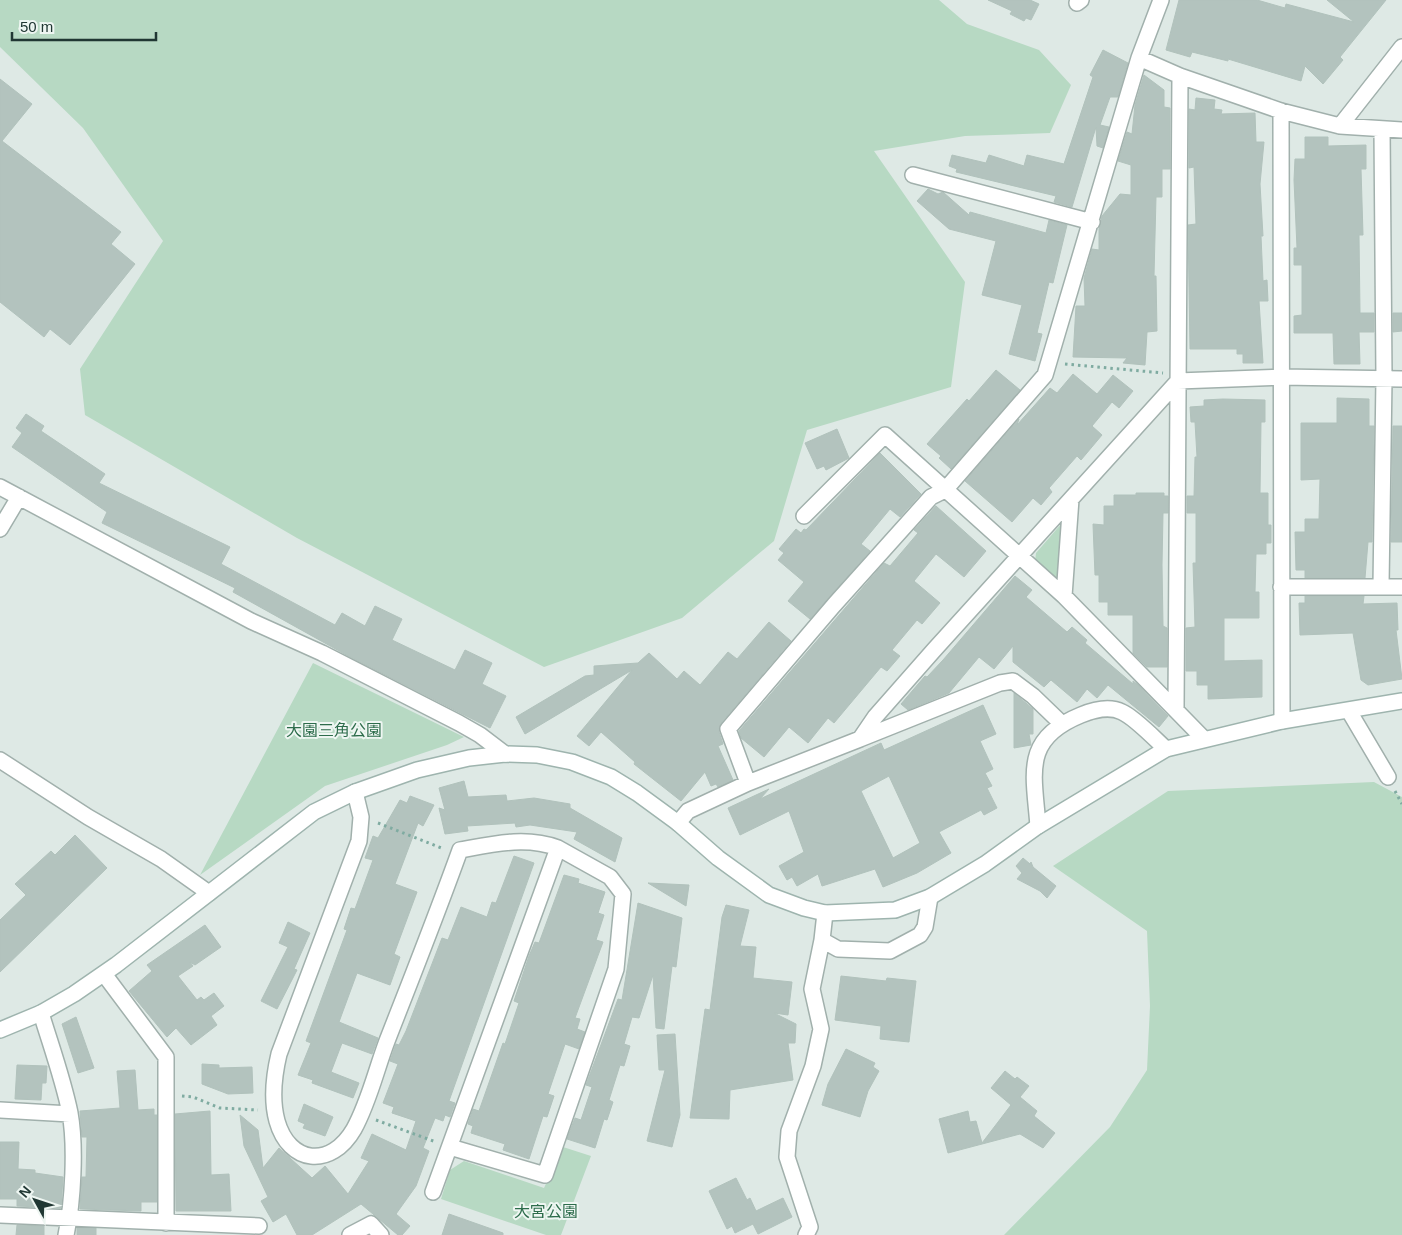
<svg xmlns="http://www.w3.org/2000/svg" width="1402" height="1235" font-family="Arial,'Noto Sans JP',sans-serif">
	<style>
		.green { fill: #b7d9c3 }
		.building { fill: #b3c3be; stroke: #b1c2bc; fill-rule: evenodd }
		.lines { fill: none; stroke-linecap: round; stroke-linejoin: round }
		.street-casing { stroke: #a1b0ac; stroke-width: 18 }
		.secondary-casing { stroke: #9eb4ae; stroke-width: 18 }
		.path { stroke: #7faba1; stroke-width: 3; stroke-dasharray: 2.5 4; stroke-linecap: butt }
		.street { stroke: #fff; stroke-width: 15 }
		.secondary { stroke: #fff; stroke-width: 15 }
		.labels { text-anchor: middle; stroke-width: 4; stroke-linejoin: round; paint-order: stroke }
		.park-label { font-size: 16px; fill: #2d6c4b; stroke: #eef6f2 }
	</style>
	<rect width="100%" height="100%" fill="#dee9e5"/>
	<path class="green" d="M 0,0 L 939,0 L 967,24 L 1039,50 L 1071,85 L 1050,133 L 965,136 L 874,151 L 965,282 L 951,387 L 807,430 L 774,541 L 682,618 L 544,667 L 297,538 L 85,415 L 80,369 L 163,241 L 83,128 L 0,47 Z
		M 1062,523 L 1061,584 L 1035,562 L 1036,553 Z
		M 313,663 L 464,737 L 447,745 L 325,786 L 200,875 Z
		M 1374,782 L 1402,797 L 1402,1235 L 1004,1235 L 1110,1127 L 1147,1070 L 1150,1006 L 1147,931 L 1053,866 L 1168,791 Z
		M 563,1147 L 591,1156 L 561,1235 L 546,1235 L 441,1199 L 450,1170 L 464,1161 L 544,1188 Z"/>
	<path class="building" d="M 988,0 L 1030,0 L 1039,4 L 1031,20 L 1026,18 L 1024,21 L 1010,14 L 1012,11 Z
		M 1179,0 L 1257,0 L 1285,8 L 1286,4 L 1354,22 L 1327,0 L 1386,0 L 1340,57 L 1343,60 L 1323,84 L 1305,66 L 1301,81 L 1228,59 L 1228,61 L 1192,52 L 1190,57 L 1166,50 Z
		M 1103,50 L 1128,63 L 1118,97 L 1110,97 L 1100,125 L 1109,127 L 1103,148 L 1097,146 L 1096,127 L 1072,207 L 1054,202 L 1056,196 L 956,172 L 957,169 L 949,166 L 952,155 L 986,163 L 989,155 L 1024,166 L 1027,155 L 1064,164 L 1093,77 L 1090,75 Z
		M 1144,75 L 1164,90 L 1164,107 L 1170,108 L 1170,169 L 1162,169 L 1162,197 L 1156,197 L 1154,276 L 1156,276 L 1157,331 L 1147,332 L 1145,365 L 1123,363 L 1127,358 L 1073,357 L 1076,306 L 1085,306 L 1084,278 L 1092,249 L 1099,250 L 1099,229 L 1102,216 L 1120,194 L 1131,195 L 1131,165 L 1118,161 L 1127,132 L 1132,134 L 1135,105 Z
		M 0,79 L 32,104 L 2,141 L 121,232 L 111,244 L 135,264 L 70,345 L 50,329 L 44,337 L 0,302 Z
		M 1196,98 L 1215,100 L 1214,109 L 1222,110 L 1221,114 L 1255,113 L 1256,142 L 1264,142 L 1260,184 L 1263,236 L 1261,236 L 1263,281 L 1267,280 L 1268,301 L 1259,301 L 1263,363 L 1243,363 L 1243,354 L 1237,354 L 1237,349 L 1190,349 L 1188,225 L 1196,224 L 1194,167 L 1189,168 L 1189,109 L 1195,110 Z
		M 1305,137 L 1328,137 L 1328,146 L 1366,145 L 1366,169 L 1361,169 L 1363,235 L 1359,235 L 1360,313 L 1374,313 L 1374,332 L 1359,332 L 1360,364 L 1334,364 L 1333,333 L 1294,333 L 1294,316 L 1302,315 L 1302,265 L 1294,265 L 1294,248 L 1297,248 L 1294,180 L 1295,159 L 1305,159 Z
		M 928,189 L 938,194 L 943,192 L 969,215 L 970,212 L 1046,233 L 1049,220 L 1067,225 L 1053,283 L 1049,282 L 1037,333 L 1042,334 L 1035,361 L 1009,354 L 1022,305 L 982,295 L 996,241 L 949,229 L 917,201 Z
		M 1393,313 L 1402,313 L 1402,331 L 1393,332 Z
		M 996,370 L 1020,390 L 951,469 L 939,458 L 941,456 L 927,444 L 967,399 L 969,401 Z
		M 1073,374 L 1097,394 L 1113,375 L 1133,391 L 1119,408 L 1112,402 L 1092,426 L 1102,435 L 1081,460 L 1077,456 L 1049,488 L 1052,492 L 1041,505 L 1033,498 L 1012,522 L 965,481 L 1019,419 L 1017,425 L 1050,388 L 1057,393 Z
		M 1337,398 L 1369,399 L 1369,426 L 1374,426 L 1372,542 L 1368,542 L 1365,578 L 1305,578 L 1305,570 L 1296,570 L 1295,532 L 1305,532 L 1305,519 L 1319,519 L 1320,479 L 1301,480 L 1301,423 L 1337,423 Z
		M 1223,399 L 1265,400 L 1265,422 L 1261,422 L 1260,493 L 1268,493 L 1268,525 L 1271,525 L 1271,543 L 1266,543 L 1266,554 L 1256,554 L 1255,592 L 1259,592 L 1259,618 L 1224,618 L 1224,661 L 1262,660 L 1262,697 L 1208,699 L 1208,685 L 1197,685 L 1197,671 L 1186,671 L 1186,628 L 1195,627 L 1193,563 L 1196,563 L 1196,513 L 1187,513 L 1187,496 L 1194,496 L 1195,457 L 1197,457 L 1195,422 L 1191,422 L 1190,407 L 1204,406 L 1204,400 Z
		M 26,414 L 44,426 L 41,431 L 105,474 L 99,483 L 230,547 L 221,564 L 335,625 L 342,613 L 365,626 L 375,606 L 402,619 L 392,640 L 455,670 L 465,650 L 492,663 L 482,684 L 506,696 L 490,728 L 350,657 L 233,592 L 235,588 L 102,523 L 107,512 L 12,447 L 22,433 L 16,428 Z
		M 1393,426 L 1402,426 L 1402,542 L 1391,542 Z
		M 837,429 L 849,458 L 826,470 L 824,466 L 817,469 L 805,443 Z
		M 880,453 L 921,494 L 900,517 L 890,509 L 861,544 L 870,551 L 810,619 L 788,601 L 804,582 L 778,560 L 784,553 L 779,549 L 796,529 L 801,533 L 804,529 L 806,530 Z
		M 1136,493 L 1164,493 L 1164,496 L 1168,496 L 1168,513 L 1163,513 L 1162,565 L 1163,626 L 1167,628 L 1167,667 L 1147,667 L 1133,653 L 1133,615 L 1108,615 L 1108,602 L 1099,602 L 1099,575 L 1095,575 L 1093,524 L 1104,525 L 1104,506 L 1114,506 L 1114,495 L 1136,495 Z
		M 936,506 L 986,551 L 964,577 L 936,554 L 914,581 L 940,603 L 922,624 L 917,620 L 892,650 L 900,656 L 887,671 L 881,667 L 834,723 L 828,718 L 808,743 L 789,727 L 764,757 L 741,738 L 739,731 L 884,563 L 890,566 L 918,533 L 914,530 Z
		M 1015,576 L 1032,590 L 1026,597 L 1067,632 L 1072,627 L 1087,640 L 1085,643 L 1133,684 L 1133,681 L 1137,684 L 1168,716 L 1159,727 L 1108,685 L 1097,698 L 1087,689 L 1077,702 L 1051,680 L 1044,687 L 1013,662 L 1013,646 L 994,669 L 979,657 L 949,693 L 908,710 L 901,704 L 925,676 L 927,677 L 943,660 Z
		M 1305,596 L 1364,596 L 1363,604 L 1397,603 L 1398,630 L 1396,630 L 1402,679 L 1368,685 L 1361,680 L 1353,633 L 1300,635 L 1299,603 L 1305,603 Z
		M 769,622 L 791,641 L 721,723 L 719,732 L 723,744 L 718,746 L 733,780 L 718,787 L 716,784 L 711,786 L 705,772 L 681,801 L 634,764 L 635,762 L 601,732 L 589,746 L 577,736 L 632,670 L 525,734 L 516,717 L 585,676 L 594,675 L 594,666 L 638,663 L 649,653 L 677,679 L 684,671 L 700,685 L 728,652 L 737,659 Z
		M 1014,693 L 1033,709 L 1033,734 L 1029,734 L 1031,745 L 1014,748 Z
		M 983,705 L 996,734 L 980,741 L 993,769 L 985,773 L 992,786 L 987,788 L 997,808 L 984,815 L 981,810 L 939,832 L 951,853 L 917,873 L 883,887 L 875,869 L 822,886 L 818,874 L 797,886 L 792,877 L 787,880 L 779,866 L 804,852 L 789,811 L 740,835 L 728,808 L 769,789 L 760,799 L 881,743 L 884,750 ZM 889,776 L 920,843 L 893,858 L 861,791 Z
		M 464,781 L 468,797 L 506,795 L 507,801 L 534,798 L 570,804 L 570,808 L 622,838 L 615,862 L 574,839 L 577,832 L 530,825 L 516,827 L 515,823 L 467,826 L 468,831 L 445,834 L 439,808 L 445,810 L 439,788 Z
		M 410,796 L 434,805 L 423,826 L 418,823 L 395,884 L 417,892 L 394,954 L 400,957 L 390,985 L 357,973 L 339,1022 L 378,1038 L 372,1054 L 342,1043 L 331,1072 L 359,1083 L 353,1098 L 312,1083 L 313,1080 L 298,1075 L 311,1043 L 306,1041 L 347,930 L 344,929 L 351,908 L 355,909 L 373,860 L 365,858 L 373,836 L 378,838 L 400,800 L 407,803 Z
		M 75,835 L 107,868 L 0,972 L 0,920 L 26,895 L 15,884 L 51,851 L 55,855 Z
		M 514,856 L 534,863 L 449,1101 L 455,1103 L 450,1117 L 445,1115 L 443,1121 L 435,1118 L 423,1148 L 429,1151 L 416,1186 L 396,1214 L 410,1226 L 402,1235 L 398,1235 L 361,1204 L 312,1235 L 297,1235 L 286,1214 L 273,1222 L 261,1201 L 268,1197 L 244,1146 L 240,1115 L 258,1130 L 263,1168 L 279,1148 L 312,1178 L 325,1166 L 348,1194 L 369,1161 L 361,1158 L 372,1134 L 406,1150 L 416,1121 L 392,1113 L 394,1107 L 383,1103 L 398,1064 L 390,1061 L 396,1044 L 399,1045 L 406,1031 L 442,938 L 448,940 L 461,907 L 487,917 L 492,902 L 496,903 Z
		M 1023,858 L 1030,864 L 1031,862 L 1033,867 L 1056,886 L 1047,898 L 1040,891 L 1017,879 L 1022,873 L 1016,866 Z
		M 564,875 L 579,879 L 578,883 L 605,892 L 598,913 L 604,915 L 596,940 L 603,942 L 575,1018 L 580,1019 L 577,1029 L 585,1032 L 579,1049 L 565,1044 L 548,1094 L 554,1096 L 547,1117 L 543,1116 L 529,1159 L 503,1150 L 505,1144 L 471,1133 L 473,1126 L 468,1124 L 473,1109 L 479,1111 L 503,1043 L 505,1044 L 519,1003 L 514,1001 L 529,956 L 535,942 L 539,943 Z
		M 648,883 L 689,885 L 686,906 Z
		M 638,903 L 682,918 L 676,967 L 672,966 L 664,1029 L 656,1028 L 653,975 L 639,1018 L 632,1017 L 624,1044 L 630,1046 L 624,1066 L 620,1065 L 609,1100 L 613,1102 L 607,1120 L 604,1119 L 595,1148 L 567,1139 L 575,1118 L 581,1120 L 592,1087 L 586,1085 L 618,999 L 622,1000 Z
		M 726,905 L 749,910 L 740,946 L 756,947 L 753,978 L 792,982 L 788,1015 L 774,1013 L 796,1024 L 795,1043 L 788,1043 L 793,1080 L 730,1090 L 729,1119 L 690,1118 L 705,1009 L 710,1010 L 722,917 Z
		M 288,922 L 310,933 L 294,969 L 297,970 L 277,1009 L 261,1001 L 288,947 L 279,943 Z
		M 205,925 L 221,947 L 195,965 L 190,962 L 193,966 L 178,976 L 197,1000 L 201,997 L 204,1000 L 214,993 L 224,1006 L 211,1016 L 217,1025 L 191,1045 L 176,1028 L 167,1037 L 129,991 L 152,971 L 147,965 Z
		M 841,976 L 886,981 L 887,978 L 916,981 L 909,1042 L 880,1039 L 881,1026 L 835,1020 Z
		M 76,1017 L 94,1068 L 78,1073 L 62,1024 Z
		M 675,1034 L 680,1115 L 672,1147 L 647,1141 L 665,1070 L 659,1070 L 657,1035 Z
		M 846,1049 L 875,1063 L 873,1067 L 879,1071 L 868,1091 L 860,1117 L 822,1105 L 828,1084 Z
		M 202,1064 L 219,1065 L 219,1068 L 252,1067 L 253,1093 L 228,1094 L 202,1084 Z
		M 17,1065 L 47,1066 L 46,1083 L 42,1083 L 41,1100 L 15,1099 Z
		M 135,1070 L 138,1110 L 154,1109 L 154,1115 L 157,1115 L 157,1202 L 141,1202 L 141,1211 L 80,1209 L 82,1177 L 86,1177 L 87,1137 L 82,1137 L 80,1111 L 120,1108 L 117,1071 Z
		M 1005,1071 L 1015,1079 L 1017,1077 L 1029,1086 L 1020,1097 L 1037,1111 L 1034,1116 L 1055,1133 L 1043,1148 L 1020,1134 L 948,1153 L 939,1119 L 968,1111 L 970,1122 L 976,1121 L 982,1143 L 1011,1105 L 991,1088 Z
		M 304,1104 L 333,1117 L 325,1136 L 303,1128 L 305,1124 L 298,1121 Z
		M 210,1111 L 211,1175 L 229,1174 L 231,1211 L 176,1211 L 175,1114 Z
		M 0,1142 L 19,1142 L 18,1169 L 35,1170 L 35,1173 L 63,1177 L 61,1208 L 17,1206 L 17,1199 L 0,1199 Z
		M 736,1178 L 747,1200 L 750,1198 L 756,1211 L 783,1198 L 792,1217 L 758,1234 L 753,1224 L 735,1233 L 732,1226 L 727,1229 L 709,1191 Z
		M 449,1214 L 503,1233 L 503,1235 L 442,1235 Z
		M 17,1225 L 44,1226 L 44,1235 L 16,1235 Z
		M 77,1228 L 96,1228 L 96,1235 L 77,1235 Z"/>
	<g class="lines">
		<defs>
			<path id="street" d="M 1077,3 L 1081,0
				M 1139,58 L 1180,76 L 1281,111 L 1340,126 L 1402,130
				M 1281,111 L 1282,721
				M 1340,126 L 1402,47
				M 913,175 L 1092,222
				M 0,487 L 251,621 L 322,653 L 459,723 L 480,735 L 505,754
				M 804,516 L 885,435 L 1064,596 L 1204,739
				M 0,529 L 19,497
				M 1381,586 L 1384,378 L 1382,129
				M 1281,587 L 1402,587
				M 1064,596 L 1071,499
				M 1176,709 L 1180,76
				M 1349,711 L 1388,777
				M 860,739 L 1000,683 L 1013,681 L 1033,696 L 1061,723
				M 0,760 L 88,817 L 161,859 L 209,893
				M 748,783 L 728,729 L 834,605 L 931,497 L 945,490 L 1045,375 L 1139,58 L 1161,0
				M 355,792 L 361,817 L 359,841 L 279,1054 C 274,1075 271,1099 277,1121 C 289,1164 331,1169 354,1129 C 369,1102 376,1070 387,1041 C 412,977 437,914 460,850 C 493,844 526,836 558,848 L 433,1192
				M 678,823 L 688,811 L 748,783 L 860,739 L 875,717 L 934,650 L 1178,381 L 1282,377 L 1402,379
				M 1038,826 C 1034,773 1022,739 1081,715 C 1093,710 1110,706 1122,712 C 1134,717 1155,739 1166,749
				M 822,940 L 838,949 L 890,951 L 920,935 L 925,927 L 930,897
				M 104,974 L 166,1057 L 166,1223
				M 41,1013 C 51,1046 63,1079 70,1113 C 76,1146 73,1202 66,1235
				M 0,1110 L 70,1114
				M 450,1147 L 545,1175 L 616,969 L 623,894 L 610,877 L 558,848
				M 0,1215 L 259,1226
				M 350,1235 L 371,1224 L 381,1235
				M 806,1235 L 810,1227 L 787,1157 L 789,1131 L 813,1066 L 821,1029 L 812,989 L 822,940 L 825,913"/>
			<path id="secondary" d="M 0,1030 L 41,1013 L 74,994 L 116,965 L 314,812 L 355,792 L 417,770 L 469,758 L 505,754 L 537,755 L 572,762 L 611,777 L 637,793 L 678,823 L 718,858 L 769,895 L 804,908 L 825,913 L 895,910 L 930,897 L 985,864 L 1038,826 L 1166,749 L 1282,721 L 1402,701"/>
		</defs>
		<use href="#street" class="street-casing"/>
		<use href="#secondary" class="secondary-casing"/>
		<path class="path" d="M 1065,364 L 1163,373
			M 1395,791 L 1402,804
			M 378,823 L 444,849
			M 182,1096 L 193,1097 L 220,1108 L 258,1110
			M 376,1120 L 436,1142"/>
		<use href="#street" class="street"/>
		<use href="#secondary" class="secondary"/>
	</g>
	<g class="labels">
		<g class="park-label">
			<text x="334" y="736">大園三角公園</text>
			<text x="546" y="1217">大宮公園</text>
		</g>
	</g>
	<g transform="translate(35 1200) rotate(310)" stroke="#eef6f2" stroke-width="4" paint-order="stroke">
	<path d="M0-4L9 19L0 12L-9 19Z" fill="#203733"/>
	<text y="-8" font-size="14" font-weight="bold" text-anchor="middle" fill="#203733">N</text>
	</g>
	<path d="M12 32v8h144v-8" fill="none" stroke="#203733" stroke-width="2.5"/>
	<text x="20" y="32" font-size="15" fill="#203733" stroke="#eef6f2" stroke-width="4" paint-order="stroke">50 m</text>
</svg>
